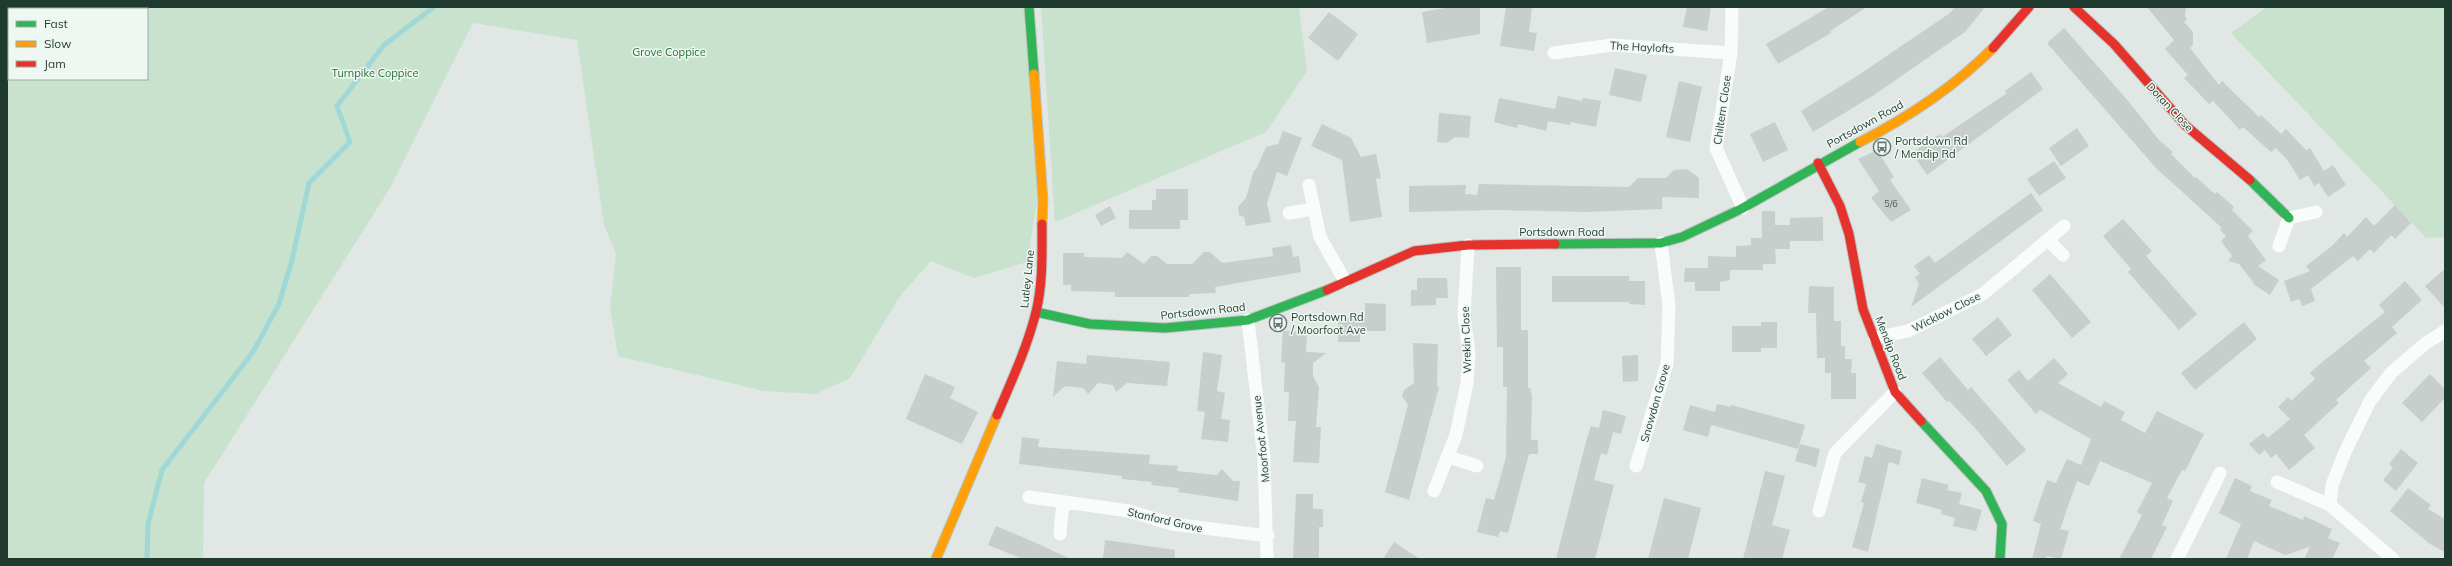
<svg xmlns="http://www.w3.org/2000/svg" width="2452" height="566" font-family="Mulish,sans-serif">
	<style>
		.green { fill: #c9e2cd; fill-rule: evenodd }
		.lines { fill: none; stroke-linecap: round; stroke-linejoin: round }
		.stream { stroke: #9fd8d7; stroke-width: 5 }
		.building { fill: #c8cecb }
		.fast-casing { stroke: #bac4bf; stroke-width: 11 }
		.slow-casing { stroke: #bac4bf; stroke-width: 11 }
		.jam-casing { stroke: #bac4bf; stroke-width: 11 }
		.street { stroke: #fafbfb; stroke-width: 13 }
		.fast { stroke: #30b455; stroke-width: 9 }
		.slow { stroke: #ff9f0a; stroke-width: 9 }
		.jam { stroke: #e5322d; stroke-width: 9 }
		.labels { text-anchor: middle; stroke-width: 3; stroke-linejoin: round; paint-order: stroke }
		.number-label { font-size: 9px; fill: #4a6056 }
		.street-label { font-size: 11px; fill: #1f3a2e; stroke: #eef7f1 }
		.park-label { font-size: 11px; fill: #287239; stroke: #eef7f1 }
		.poi-label { font-size: 11px; fill: #1f3a2e; stroke: #eef7f1; text-anchor: start }
	</style>
	<rect width="100%" height="100%" fill="#e1e7e4"/>
	<path class="green" d="M 7,7 L 1025,7 L 1038,196 L 1027,262 L 974,278 L 931,261 L 900,296 L 850,378 L 816,394 L 764,391 L 618,356 L 610,308 L 616,254 L 604,225 L 577,40 L 473,23 L 390,188 L 204,483 L 203,559 L 7,559 ZM 9,9 L 147,9 L 147,79 L 9,79 Z
		M 1041,7 L 1299,7 L 1307,71 L 1266,132 L 1055,222 Z
		M 2267,7 L 2445,7 L 2445,237 L 2426,238 L 2231,33 Z"/>
	<g class="lines">
		<path class="stream" d="M 147,559 L 148,524 L 162,470 L 253,352 L 279,304 L 292,260 L 309,183 L 350,142 L 337,106 L 384,45 L 434,7"/>
	</g>
	<path class="building" d="M 1451,7 L 1480,7 L 1480,34 L 1427,43 L 1422,12 Z
		M 1506,7 L 1532,7 L 1529,32 L 1537,33 L 1534,51 L 1500,46 Z
		M 1687,7 L 1711,7 L 1707,31 L 1683,27 Z
		M 1829,7 L 1867,7 L 1830,31 L 1831,33 L 1778,64 L 1766,44 Z
		M 1955,7 L 1985,7 L 1965,32 L 1874,95 L 1813,132 L 1801,111 L 1860,74 L 1950,13 Z
		M 2147,7 L 2186,7 L 2185,16 L 2187,19 L 2184,22 L 2193,32 L 2193,45 L 2190,48 L 2219,85 L 2222,81 L 2259,117 L 2261,115 L 2281,134 L 2286,129 L 2306,150 L 2310,148 L 2324,171 L 2333,165 L 2346,185 L 2328,197 L 2319,183 L 2314,186 L 2308,175 L 2300,180 L 2288,161 L 2276,148 L 2271,152 L 2243,127 L 2240,130 L 2213,101 L 2209,104 L 2184,78 L 2188,75 L 2165,49 L 2174,40 Z
		M 1329,12 L 1358,34 L 1338,61 L 1308,38 Z
		M 2064,28 L 2129,102 L 2159,140 L 2173,152 L 2171,154 L 2195,178 L 2196,177 L 2215,194 L 2217,192 L 2234,207 L 2232,210 L 2253,231 L 2248,236 L 2266,260 L 2258,266 L 2279,280 L 2270,295 L 2253,284 L 2254,283 L 2239,264 L 2228,261 L 2232,256 L 2221,241 L 2226,236 L 2220,230 L 2222,228 L 2156,168 L 2047,43 Z
		M 1615,68 L 1647,75 L 1641,102 L 1609,95 Z
		M 2031,72 L 2043,89 L 1927,175 L 1912,153 L 1940,134 L 1942,137 L 2007,93 L 2005,91 Z
		M 1679,81 L 1702,87 L 1690,142 L 1666,137 Z
		M 1558,96 L 1582,101 L 1583,98 L 1601,101 L 1596,127 L 1571,122 L 1570,125 L 1548,121 L 1546,131 L 1518,124 L 1517,128 L 1494,122 L 1499,98 L 1555,109 Z
		M 1439,113 L 1471,116 L 1469,138 L 1455,137 L 1447,143 L 1437,142 Z
		M 1775,122 L 1788,150 L 1763,162 L 1750,134 Z
		M 1322,124 L 1351,138 L 1361,157 L 1376,154 L 1381,178 L 1376,179 L 1382,217 L 1350,222 L 1342,160 L 1311,146 Z
		M 2077,128 L 2089,146 L 2061,166 L 2049,148 Z
		M 1283,131 L 1302,138 L 1287,176 L 1277,172 L 1267,203 L 1271,222 L 1246,226 L 1244,217 L 1239,215 L 1238,207 L 1246,198 L 1254,170 L 1256,170 L 1266,147 L 1278,144 Z
		M 1877,150 L 1894,177 L 1890,180 L 1911,210 L 1891,222 L 1871,198 L 1879,191 L 1858,159 Z
		M 2054,161 L 2066,178 L 2039,196 L 2027,179 Z
		M 1687,169 L 1699,178 L 1699,198 L 1662,197 L 1662,209 L 1586,212 L 1497,210 L 1409,212 L 1409,186 L 1466,185 L 1465,194 L 1477,195 L 1479,184 L 1629,187 L 1638,178 L 1666,178 L 1674,170 Z
		M 1156,189 L 1188,189 L 1188,220 L 1180,220 L 1180,229 L 1129,229 L 1129,210 L 1152,210 L 1152,200 L 1156,200 Z
		M 2031,193 L 2043,210 L 1911,307 L 1919,284 L 1915,277 L 1920,274 L 1914,266 L 1929,255 L 1935,263 Z
		M 2395,205 L 2411,223 L 2395,239 L 2391,235 L 2374,253 L 2370,249 L 2358,261 L 2353,256 L 2311,289 L 2315,301 L 2302,306 L 2299,299 L 2291,302 L 2284,281 L 2310,271 L 2306,266 L 2332,246 L 2344,233 L 2347,237 L 2366,217 L 2374,226 Z
		M 1110,206 L 1116,218 L 1101,226 L 1095,215 Z
		M 1762,211 L 1775,211 L 1775,229 L 1775,225 L 1790,225 L 1790,218 L 1823,217 L 1823,241 L 1790,241 L 1790,249 L 1775,249 L 1776,264 L 1763,264 L 1763,270 L 1730,270 L 1730,280 L 1720,282 L 1720,291 L 1695,291 L 1695,282 L 1684,282 L 1685,268 L 1708,268 L 1708,256 L 1736,257 L 1736,246 L 1751,245 L 1751,238 L 1762,238 Z
		M 2123,219 L 2152,251 L 2146,256 L 2197,314 L 2179,330 L 2128,272 L 2131,269 L 2103,236 Z
		M 1291,245 L 1293,257 L 1299,256 L 1301,272 L 1215,287 L 1216,293 L 1189,294 L 1189,297 L 1115,297 L 1115,292 L 1071,291 L 1071,285 L 1063,285 L 1063,253 L 1084,253 L 1084,257 L 1122,258 L 1127,252 L 1144,264 L 1151,256 L 1157,256 L 1167,264 L 1192,264 L 1204,252 L 1210,252 L 1222,263 L 1273,256 L 1272,248 Z
		M 1496,267 L 1521,267 L 1521,330 L 1528,330 L 1528,388 L 1530,388 L 1532,396 L 1531,440 L 1538,440 L 1538,454 L 1529,454 L 1508,533 L 1500,531 L 1498,537 L 1477,532 L 1486,498 L 1494,500 L 1506,457 L 1507,387 L 1503,387 L 1503,347 L 1497,347 Z
		M 2445,269 L 2445,308 L 2425,286 Z
		M 2050,274 L 2091,322 L 2072,338 L 2032,290 Z
		M 1552,276 L 1629,276 L 1629,281 L 1645,281 L 1645,305 L 1629,304 L 1629,302 L 1552,302 Z
		M 1417,278 L 1447,278 L 1448,298 L 1436,298 L 1436,305 L 1411,306 L 1411,290 L 1417,290 Z
		M 2405,281 L 2422,300 L 2392,327 L 2397,333 L 2364,361 L 2371,368 L 2336,400 L 2339,403 L 2304,435 L 2315,448 L 2289,470 L 2276,454 L 2271,458 L 2265,450 L 2259,455 L 2249,444 L 2263,433 L 2268,438 L 2290,419 L 2278,407 L 2288,397 L 2291,401 L 2315,379 L 2310,373 L 2321,363 L 2385,312 L 2379,305 Z
		M 1809,286 L 1834,287 L 1834,321 L 1841,321 L 1841,346 L 1845,346 L 1845,359 L 1852,359 L 1851,373 L 1856,373 L 1856,399 L 1831,399 L 1831,373 L 1825,373 L 1825,358 L 1817,358 L 1816,313 L 1808,313 Z
		M 1365,303 L 1386,304 L 1386,331 L 1360,331 L 1360,342 L 1338,342 L 1338,318 L 1365,318 Z
		M 1998,317 L 2012,335 L 1986,356 L 1972,339 Z
		M 1761,322 L 1777,322 L 1777,348 L 1761,348 L 1761,352 L 1732,352 L 1732,326 L 1761,326 Z
		M 2244,322 L 2257,339 L 2195,390 L 2181,373 Z
		M 1283,331 L 1307,332 L 1306,352 L 1326,353 L 1313,363 L 1313,376 L 1319,387 L 1316,427 L 1321,427 L 1319,463 L 1293,462 L 1296,421 L 1288,421 L 1289,392 L 1284,392 L 1285,363 L 1281,362 Z
		M 1413,343 L 1438,344 L 1437,387 L 1439,387 L 1409,500 L 1385,492 L 1408,405 L 1402,396 L 1404,390 L 1414,383 Z
		M 1203,352 L 1222,355 L 1217,391 L 1225,393 L 1221,419 L 1230,420 L 1228,442 L 1201,439 L 1205,412 L 1197,411 Z
		M 1087,355 L 1170,362 L 1167,386 L 1127,383 L 1116,392 L 1113,385 L 1098,383 L 1088,394 L 1083,388 L 1065,386 L 1053,397 L 1057,361 L 1086,364 Z
		M 1638,355 L 1638,381 L 1623,382 L 1622,356 Z
		M 1940,357 L 1968,390 L 1971,387 L 2026,450 L 2007,466 L 1975,428 L 1949,401 L 1947,402 L 1922,373 Z
		M 2054,358 L 2068,374 L 2058,383 L 2101,407 L 2104,401 L 2125,412 L 2121,420 L 2145,433 L 2157,411 L 2204,434 L 2185,471 L 2182,470 L 2167,498 L 2173,501 L 2162,525 L 2167,527 L 2151,559 L 2119,559 L 2142,515 L 2137,512 L 2152,483 L 2100,461 L 2089,486 L 2077,481 L 2060,529 L 2069,531 L 2061,559 L 2047,556 L 2046,559 L 2032,559 L 2041,524 L 2033,521 L 2047,480 L 2056,483 L 2067,459 L 2081,465 L 2091,439 L 2040,410 L 2036,414 L 2007,380 L 2019,370 L 2028,381 Z
		M 925,374 L 955,387 L 950,398 L 978,412 L 962,444 L 906,419 Z
		M 2430,374 L 2445,389 L 2445,398 L 2422,422 L 2402,403 Z
		M 1717,404 L 1731,407 L 1731,405 L 1805,425 L 1798,449 L 1711,425 L 1708,437 L 1683,430 L 1690,405 L 1715,412 Z
		M 1603,410 L 1626,416 L 1621,434 L 1613,432 L 1607,455 L 1601,453 L 1594,480 L 1614,485 L 1595,559 L 1556,559 L 1587,438 L 1591,426 L 1599,428 Z
		M 1022,437 L 1039,439 L 1038,447 L 1150,455 L 1149,464 L 1178,466 L 1177,471 L 1217,475 L 1222,469 L 1233,481 L 1240,481 L 1238,501 L 1178,492 L 1179,488 L 1151,485 L 1152,482 L 1122,479 L 1122,476 L 1019,464 Z
		M 1800,444 L 1820,449 L 1816,467 L 1795,461 Z
		M 1876,444 L 1902,451 L 1899,465 L 1889,462 L 1868,552 L 1852,547 L 1864,503 L 1861,502 L 1866,484 L 1858,482 L 1865,456 L 1872,458 Z
		M 2401,449 L 2418,463 L 2396,491 L 2383,480 L 2393,468 L 2389,464 Z
		M 1765,471 L 1785,476 L 1772,525 L 1790,530 L 1782,559 L 1743,559 Z
		M 1922,478 L 1949,485 L 1947,490 L 1962,493 L 1959,504 L 1982,510 L 1976,531 L 1953,526 L 1955,518 L 1941,514 L 1942,510 L 1916,503 Z
		M 2235,478 L 2252,486 L 2250,491 L 2272,500 L 2269,506 L 2303,520 L 2304,516 L 2332,529 L 2328,538 L 2340,543 L 2332,559 L 2304,559 L 2310,547 L 2285,555 L 2254,541 L 2247,559 L 2226,559 L 2241,524 L 2219,513 Z
		M 2408,488 L 2431,505 L 2428,509 L 2445,519 L 2445,552 L 2430,544 L 2390,511 Z
		M 1296,494 L 1313,494 L 1313,509 L 1323,509 L 1323,527 L 1319,527 L 1319,559 L 1293,559 Z
		M 1664,498 L 1701,508 L 1688,559 L 1648,559 Z
		M 996,526 L 1027,539 L 1071,559 L 1023,559 L 988,545 Z
		M 1105,540 L 1175,550 L 1175,559 L 1103,559 Z
		M 1394,542 L 1420,559 L 1383,559 Z"/>
	<g class="lines">
		<defs>
			<path id="fast" d="M 1029,7 L 1034,74
				M 2250,180 L 2289,218
				M 1555,244 L 1661,243 L 1682,237 L 1741,209 L 1860,142
				M 1036,312 L 1090,324 L 1165,328 L 1248,320 L 1327,290
				M 1921,421 L 1986,491 L 2002,524 L 2000,559"/>
			<path id="slow" d="M 1034,74 L 1043,200 L 1042,224
				M 1860,142 C 1909,117 1954,87 1993,48
				M 936,559 L 997,415"/>
			<path id="jam" d="M 2074,7 L 2114,44 L 2185,125 L 2250,180
				M 1993,48 L 2029,7
				M 1818,163 L 1840,206 L 1849,234 L 1863,309 L 1895,392 L 1921,421
				M 1327,290 L 1414,251 L 1468,245 L 1555,244
				M 997,415 C 1011,382 1027,348 1036,312 C 1043,284 1042,253 1042,224"/>
		</defs>
		<use href="#fast" class="fast-casing"/>
		<use href="#slow" class="slow-casing"/>
		<use href="#jam" class="jam-casing"/>
		<path class="street" d="M 1732,7 L 1731,53 L 1716,148 L 1743,208
			M 1554,53 L 1612,45 L 1731,53
			M 1309,185 L 1320,237 L 1345,281
			M 1289,213 L 1314,209
			M 2048,240 L 2063,255
			M 2279,246 L 2289,218 L 2316,212
			M 1248,320 L 1264,459 L 1267,559
			M 1875,338 L 1908,331 L 1983,294 L 2064,226
			M 1449,457 L 1477,466
			M 1636,466 L 1667,364 L 1669,306 L 1661,243
			M 2277,482 L 2330,505
			M 1434,491 L 1456,435 L 1467,383 L 1469,353 L 1464,316 L 1468,245
			M 1029,497 L 1129,511 L 1172,524 L 1268,536
			M 1819,511 L 1835,453 L 1895,392
			M 1060,534 L 1063,502
			M 2177,559 L 2220,473
			M 2393,559 L 2330,505 L 2332,485 L 2345,452 L 2370,401 L 2391,373 L 2426,343 L 2445,331"/>
		<use href="#fast" class="fast"/>
		<use href="#slow" class="slow"/>
		<use href="#jam" class="jam"/>
	</g>
	<defs>
		<symbol id="bus-ring" viewBox="-11 -11 22 22"><circle r="9.5" fill="#eef7f1" stroke="#63776e" stroke-width="1.5"/><path d="M-5-6H5V4H4V6H2V4H-2V6H-4V4H-5ZM-3.5-4V0h7V-4ZM-3.5 1.2v1.5H-2V1.2ZM2 1.2v1.5H3.5V1.2Z" fill="#63776e"/></symbol>
	</defs>
	<g fill-rule="evenodd">
		<use href="#bus-ring" x="1872" y="137" width="20" height="20"/>
		<use href="#bus-ring" x="1268" y="313" width="20" height="20"/>
	</g>
	<g class="labels">
		<g class="number-label">
			<text x="1891" y="207">5/6</text>
		</g>
		<g class="street-label">
			<text transform="translate(1642 47) rotate(3)" y="4">The Haylofts</text>
			<text transform="translate(2170 107) rotate(47)" y="4">Doran Close</text>
			<text transform="translate(1722 110) rotate(-82)" y="4">Chiltern Close</text>
			<text transform="translate(1865 124) rotate(-29)" y="4">Portsdown Road</text>
			<text x="1562" y="236">Portsdown Road</text>
			<text transform="translate(1027 279) rotate(-84)" y="4">Lutley Lane</text>
			<text transform="translate(1203 311) rotate(-6)" y="4">Portsdown Road</text>
			<text transform="translate(1946 312) rotate(-27)" y="4">Wicklow Close</text>
			<text transform="translate(1466 340) rotate(-92)" y="4">Wrekin Close</text>
			<text transform="translate(1891 348) rotate(69)" y="4">Mendip Road</text>
			<text transform="translate(1655 403) rotate(-74)" y="4">Snowdon Grove</text>
			<text transform="translate(1261 439) rotate(-96)" y="4">Moorfoot Avenue</text>
			<text transform="translate(1165 520) rotate(13)" y="4">Stanford Grove</text>
		</g>
		<g class="park-label">
			<text x="669" y="56">Grove Coppice</text>
			<text x="375" y="77">Turnpike Coppice</text>
		</g>
		<g class="poi-label">
			<text x="1895" y="145">Portsdown Rd<tspan x="1895" dy="13">/ Mendip Rd</tspan></text>
			<text x="1291" y="321">Portsdown Rd<tspan x="1291" dy="13">/ Moorfoot Ave</tspan></text>
		</g>
	</g>
	<rect width="2452" height="566" fill="none" stroke="#1f3a2e" stroke-width="16"/>
	<rect x="8" y="8" width="140" height="72" fill="#eef7f1" stroke="#9baba3"/>
	<rect x="16" y="21" width="20" height="6" fill="#30b455" stroke="#9baba3"/>
	<text x="44" y="28" font-size="12" fill="#1f3a2e">Fast</text>
	<rect x="16" y="41" width="20" height="6" fill="#ff9f0a" stroke="#9baba3"/>
	<text x="44" y="48" font-size="12" fill="#1f3a2e">Slow</text>
	<rect x="16" y="61" width="20" height="6" fill="#e5322d" stroke="#9baba3"/>
	<text x="44" y="68" font-size="12" fill="#1f3a2e">Jam</text>
</svg>
